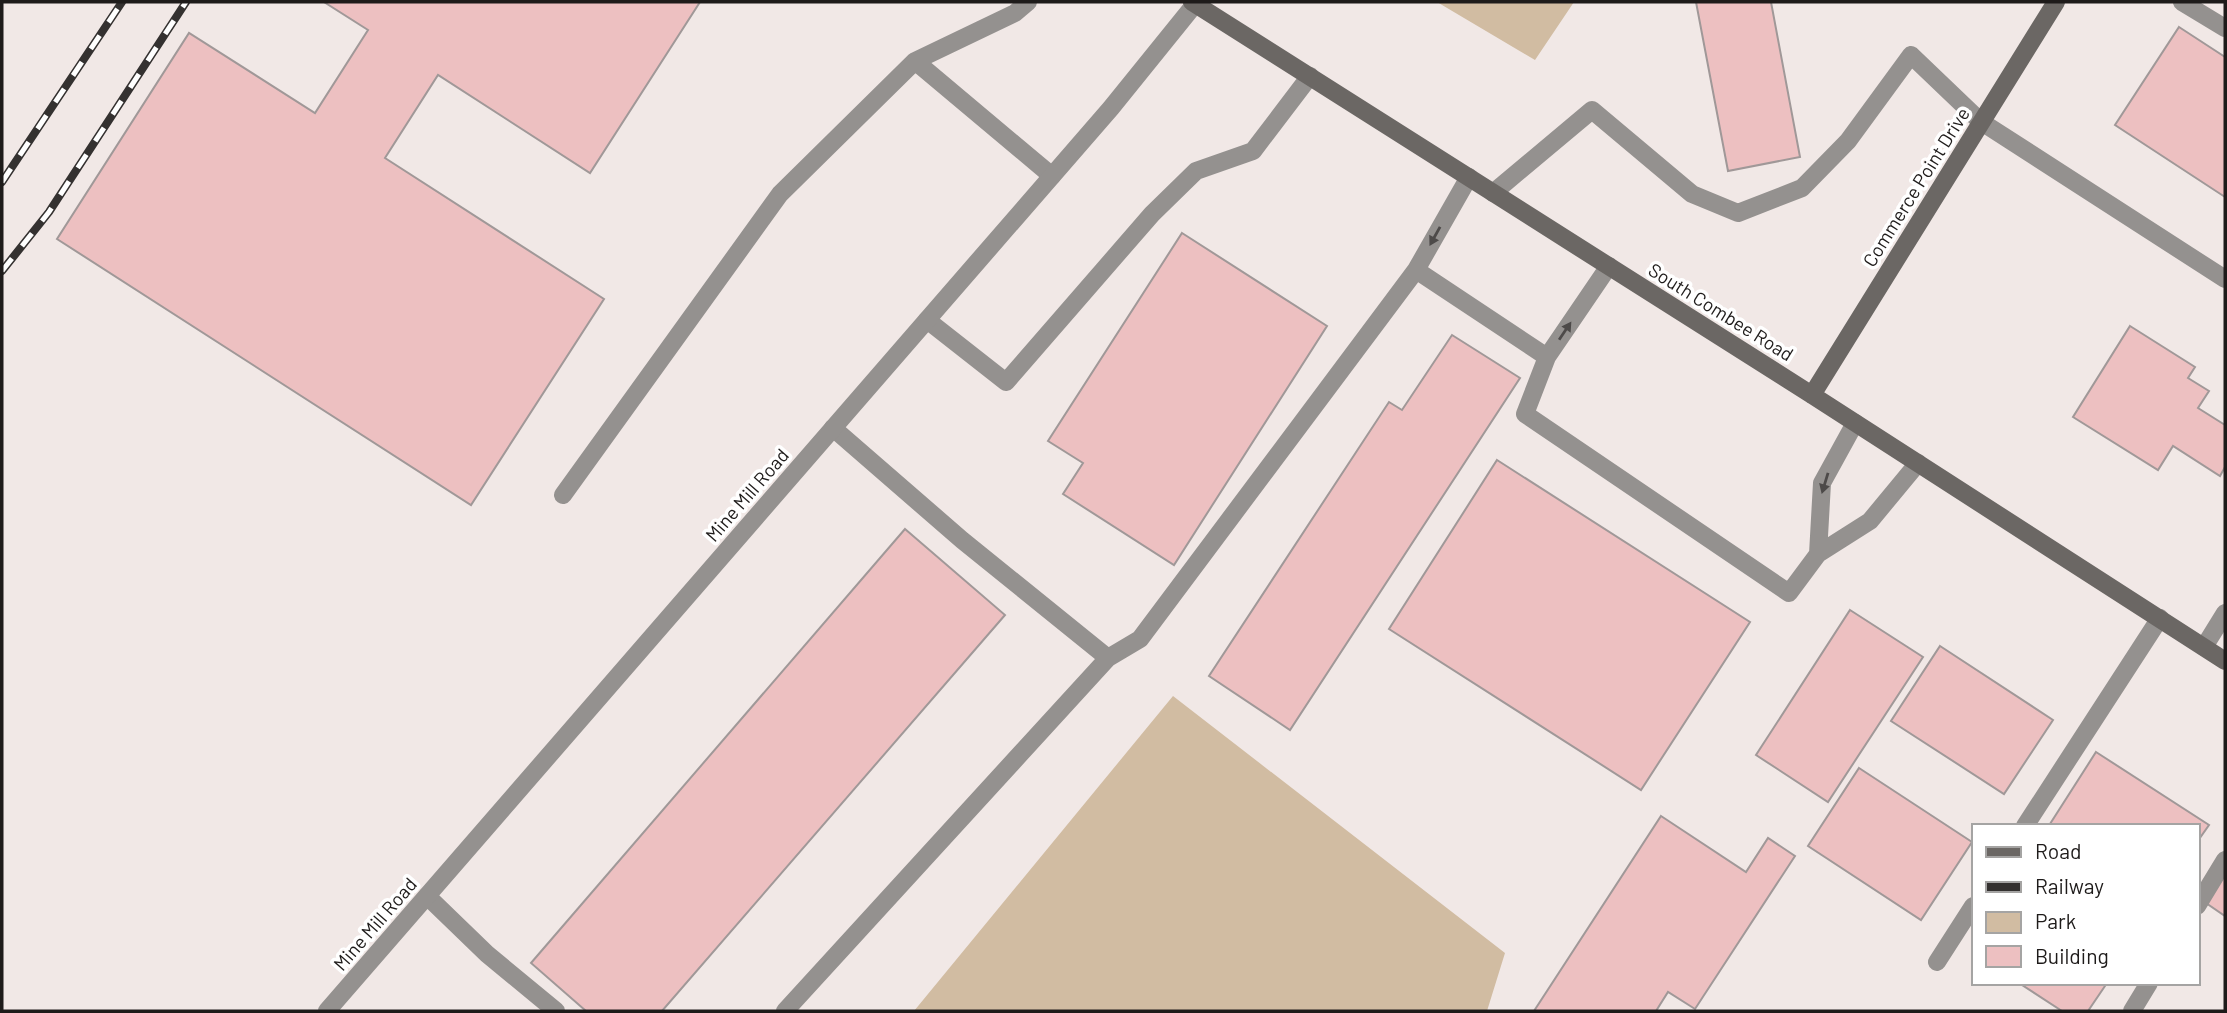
<svg xmlns="http://www.w3.org/2000/svg" width="2227" height="1013" font-family="Barlow,sans-serif">
	<style>
		.green { fill: #d1bca2 }
		.building { fill: #edc0c1; stroke: #a09898; stroke-width: 2 }
		.lines { fill: none; stroke-linecap: round; stroke-linejoin: round }
		.lane { stroke: #94918f; stroke-width: 18 }
		.street { stroke: #94918f; stroke-width: 18 }
		.secondary { stroke: #6b6764; stroke-width: 18 }
		.rail-casing { stroke: #343130; stroke-width: 8 }
		.rail { stroke: #fff; stroke-width: 5; stroke-dasharray: 16; stroke-linecap: butt }
		.oneway { fill: #4d4a49 }
		.labels { text-anchor: middle; stroke-width: 7; stroke-linejoin: round; paint-order: stroke }
		.street-label { font-size: 19px; fill: #1e1b1a; stroke: #fff }
	</style>
	<rect width="100%" height="100%" fill="#f1e8e6"/>
	<path class="green" d="M 1437,2 L 1574,2 L 1535,60 Z
		M 1173,696 L 1505,953 L 1487,1011 L 914,1011 Z"/>
	<path class="building" d="M 324,2 L 700,2 L 590,173 L 438,75 L 385,158 L 604,299 L 471,505 L 57,239 L 189,33 L 315,113 L 368,30 Z
		M 1696,2 L 1771,2 L 1800,157 L 1728,171 Z
		M 2179,27 L 2225,57 L 2225,197 L 2115,125 Z
		M 1182,233 L 1327,326 L 1174,565 L 1063,494 L 1083,463 L 1048,441 Z
		M 2130,326 L 2195,367 L 2188,378 L 2209,391 L 2198,408 L 2225,425 L 2225,467 L 2220,476 L 2173,446 L 2158,470 L 2073,417 Z
		M 1452,335 L 1520,378 L 1290,730 L 1209,676 L 1389,402 L 1402,410 Z
		M 1497,460 L 1750,622 L 1641,790 L 1389,629 Z
		M 905,529 L 1005,615 L 662,1011 L 586,1011 L 531,963 Z
		M 1850,610 L 1923,657 L 1828,802 L 1756,755 Z
		M 1940,646 L 2053,720 L 2004,794 L 1891,721 Z
		M 2096,752 L 2209,825 L 2197,842 L 2197,826 L 2053,826 L 2050,824 Z
		M 1859,768 L 1972,842 L 1921,920 L 1808,846 Z
		M 1661,816 L 1746,872 L 1768,838 L 1795,856 L 1695,1009 L 1668,992 L 1656,1011 L 1534,1011 Z
		M 2225,874 L 2225,916 L 2206,903 Z
		M 2019,983 L 2107,983 L 2088,1011 L 2062,1011 Z"/>
	<g class="lines">
		<path class="lane" d="M 2182,2 L 2225,28
			M 915,61 L 1052,176
			M 1469,177 L 1416,270 L 1547,357 L 1609,266
			M 1493,193 L 1592,110 L 1692,194 L 1738,213 L 1802,188 L 1848,141 L 1911,55 L 1980,121 L 2225,279
			M 927,320 L 1006,382 L 1152,214 L 1196,171 L 1253,151 L 1310,76
			M 1547,357 L 1525,414 L 1789,593 L 1818,554
			M 1855,423 L 1822,483 L 1818,554 L 1870,521 L 1918,463
			M 833,428 L 962,540 L 1108,658
			M 563,495 L 780,194 L 915,61 L 1015,13 L 1028,2
			M 2204,647 L 2225,613
			M 2025,826 L 2160,618
			M 427,896 L 487,954 L 556,1011
			M 2197,906 L 2225,860
			M 1937,962 L 1973,906
			M 785,1011 L 1108,658 L 1140,639 L 1416,270
			M 2132,1011 L 2149,983"/>
		<path class="street" d="M 327,1011 L 1111,108 L 1195,4"/>
		<path class="secondary" d="M 1192,2 L 1812,395 L 2225,661
			M 1812,395 L 2056,2"/>
		<defs>
			<path id="rail" d="M 2,182 L 122,2
				M 2,271 L 49,212 L 186,2"/>
		</defs>
		<use href="#rail" class="rail-casing"/>
		<use href="#rail" class="rail"/>
	</g>
	<defs><path id="oneway-solid" d="M-6-.8H1V-3.2L6.5 0L1 3.2V.8H-6Z" transform="scale(1.75)"/></defs>
	<g class="oneway">
		<use href="#oneway-solid" transform="translate(1435 236) rotate(119)"/>
		<use href="#oneway-solid" transform="translate(1565 331) rotate(-56)"/>
		<use href="#oneway-solid" transform="translate(1825 483) rotate(107)"/>
	</g>
	<g class="labels">
		<g class="street-label">
			<text transform="translate(1916 187) rotate(-58)" y="7">Commerce Point Drive</text>
			<text transform="translate(1721 312) rotate(32)" y="7">South Combee Road</text>
			<text transform="translate(747 495) rotate(-49)" y="7">Mine Mill Road</text>
			<text transform="translate(375 924) rotate(-49)" y="7">Mine Mill Road</text>
		</g>
	</g>
	<rect width="2227" height="1013" fill="none" stroke="#1e1b1a" stroke-width="7"/>
	<rect x="1972" y="824" width="228" height="161" fill="#ffffff" stroke="#a5a4a3" stroke-width="2"/>
	<rect x="1986" y="847" width="35" height="10" fill="#6b6764" stroke="#a5a4a3" stroke-width="2"/>
	<text x="2035" y="859" font-size="21" fill="#1e1b1a">Road</text>
	<rect x="1986" y="882" width="35" height="10" fill="#343130" stroke="#a5a4a3" stroke-width="2"/>
	<text x="2035" y="894" font-size="21" fill="#1e1b1a">Railway</text>
	<rect x="1986" y="912" width="35" height="21" fill="#d1bca2" stroke="#a5a4a3" stroke-width="2"/>
	<text x="2035" y="929" font-size="21" fill="#1e1b1a">Park</text>
	<rect x="1986" y="946" width="35" height="21" fill="#edc0c1" stroke="#a5a4a3" stroke-width="2"/>
	<text x="2035" y="964" font-size="21" fill="#1e1b1a">Building</text>
</svg>
